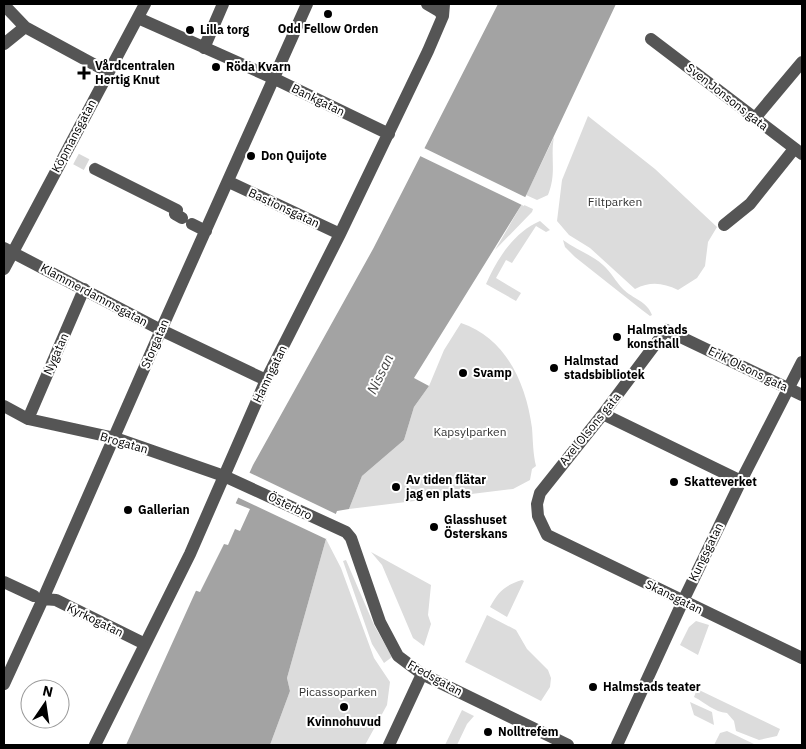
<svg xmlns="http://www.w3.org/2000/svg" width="806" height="749" font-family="'IBM Plex Sans',sans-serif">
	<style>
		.green { fill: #dcdcdc }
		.water { fill: #a3a3a3 }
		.pier { fill: #fff }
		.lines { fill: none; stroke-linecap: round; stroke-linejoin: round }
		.minor-tunnel { stroke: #d9d9d9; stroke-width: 12; stroke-dasharray: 12 6; stroke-linecap: butt }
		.minor { stroke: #555; stroke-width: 12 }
		.poi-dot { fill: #000; stroke: #fff; stroke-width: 2 }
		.labels { text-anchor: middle; stroke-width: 4; stroke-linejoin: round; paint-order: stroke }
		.poi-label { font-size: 12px; font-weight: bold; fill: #000; stroke: #fff; text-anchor: start }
		.street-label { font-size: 12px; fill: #000; stroke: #fff }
		.park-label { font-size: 12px; fill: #333; stroke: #fff }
		.water-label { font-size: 14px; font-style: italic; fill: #444; stroke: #fff }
	</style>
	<rect width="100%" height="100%" fill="#fff"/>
	<path class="green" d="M 588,116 L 655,169 L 717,227 L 708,242 L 705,266 L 697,278 L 678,290 C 663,283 651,281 635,289 L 590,248 L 569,235 L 557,221 L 562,180 Z
		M 554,137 C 550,158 557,173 548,195 L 537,200 L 526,195 Z
		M 522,204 L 533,209 L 532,212 L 495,250 Z
		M 540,221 L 550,230 L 546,232 L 536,226 L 512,263 L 506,260 L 496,278 L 521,293 L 516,301 L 486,284 C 497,259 514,232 540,221 Z
		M 563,240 C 576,250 591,254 603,265 C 611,272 616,282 623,289 C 633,299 647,301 652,315 L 650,316 L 642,310 L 575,257 L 565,247 Z
		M 461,323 C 506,338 526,383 532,428 C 533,441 533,454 536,466 L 532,469 L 530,480 L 513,489 L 349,509 L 362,476 L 404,440 L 414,407 L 429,386 L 444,350 Z
		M 326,539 L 341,568 L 374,658 L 390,682 L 387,705 L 365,745 L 270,745 L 290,691 L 287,678 Z
		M 371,552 L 431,585 L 428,615 L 431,624 L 424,646 L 413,638 L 382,565 Z
		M 346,560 L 374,625 L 392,657 L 384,663 L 372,644 L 343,561 Z
		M 522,580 L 524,581 L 507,617 L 490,607 C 498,592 505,585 522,580 Z
		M 487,615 L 516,630 L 527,649 L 548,670 L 551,678 L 550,687 L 541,701 L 465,662 Z
		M 696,621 L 709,625 L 698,655 L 680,645 L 689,627 Z
		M 697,689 L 780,729 L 777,736 L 759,740 L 736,731 L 734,721 L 727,713 C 714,712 706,703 694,697 Z
		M 690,702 L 712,712 L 714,725 L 694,715 Z
		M 462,710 L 474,716 L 467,724 L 457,745 L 445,745 Z
		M 727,731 L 756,745 L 714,745 L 720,733 Z"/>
	<path class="water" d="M 498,4 L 616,4 L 522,204 L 414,378 L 429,386 L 414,407 L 404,440 L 362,476 L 349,509 L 337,511 L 326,539 L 287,678 L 290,691 L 270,745 L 126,745 L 253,465 L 373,249 Z"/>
	<path class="pier" d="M 422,147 L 527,198 L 524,206 L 418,155 Z
		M 248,472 L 338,515 L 328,537 L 326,539 L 237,497 Z
		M 235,499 L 235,503 L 250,509 L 240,531 L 235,529 L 228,545 L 224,544 L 200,592 L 194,590 Z"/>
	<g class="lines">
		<path class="minor-tunnel" d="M 76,159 L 95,169"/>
		<path class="minor" d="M 427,4 L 439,11 L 443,16
			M 4,5 L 25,27 L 108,72
			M 138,18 L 275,79 L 389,134
			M 651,39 L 802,154
			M 4,44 L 25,27
			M 204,48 L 223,4
			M 755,118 L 802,62
			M 95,169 L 177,210 L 175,214 L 182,218
			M 229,182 L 340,234
			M 192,224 L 206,231
			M 724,225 L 750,204 L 794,149
			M 4,248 L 161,330 L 266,380
			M 4,269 L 145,4
			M 802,395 L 666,330 L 603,414 L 540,493 L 537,504 L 538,516 L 547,535 L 802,658
			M 4,406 L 28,419 L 115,438 L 224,476 L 346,532 L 351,538 L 380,622 L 398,656 L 422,674 L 568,745
			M 603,414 L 741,481
			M 28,419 L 84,289
			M 4,582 L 34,596
			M 43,599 L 56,600 L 145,644
			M 4,684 L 43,599 L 161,330 L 307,4
			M 95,745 L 190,554 L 266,380 L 340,234 L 428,51 L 443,16 L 444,4
			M 389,745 L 422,674
			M 617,745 L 683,601 L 741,481 L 802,362"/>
	</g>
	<g class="poi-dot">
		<circle cx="328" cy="14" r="5"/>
		<circle cx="190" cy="30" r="5"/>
		<circle cx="216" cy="67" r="5"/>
		<path d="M81.5 65.5h5v5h5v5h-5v5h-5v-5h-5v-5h5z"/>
		<circle cx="251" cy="156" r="5"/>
		<circle cx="617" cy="337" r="5"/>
		<circle cx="554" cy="368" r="5"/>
		<circle cx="463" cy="373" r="5"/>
		<circle cx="674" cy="482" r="5"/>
		<circle cx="396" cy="487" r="5"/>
		<circle cx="128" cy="510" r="5"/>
		<circle cx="434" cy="527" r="5"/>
		<circle cx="593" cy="687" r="5"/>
		<circle cx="344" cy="707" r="5"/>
		<circle cx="488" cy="732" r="5"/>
	</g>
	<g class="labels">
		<g class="poi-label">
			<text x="328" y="33" text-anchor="middle">Odd Fellow Orden</text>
			<text x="200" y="34">Lilla torg</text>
			<text x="95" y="70">Vårdcentralen<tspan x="95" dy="14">Hertig Knut</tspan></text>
			<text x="226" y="71">Röda Kvarn</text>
			<text x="261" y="160">Don Quijote</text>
			<text x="627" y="334">Halmstads<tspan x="627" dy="14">konsthall</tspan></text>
			<text x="564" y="365">Halmstad<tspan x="564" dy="14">stadsbibliotek</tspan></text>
			<text x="473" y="377">Svamp</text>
			<text x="406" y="484">Av tiden flätar<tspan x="406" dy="14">jag en plats</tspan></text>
			<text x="684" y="486">Skatteverket</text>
			<text x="138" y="514">Gallerian</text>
			<text x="444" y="524">Glasshuset<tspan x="444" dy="14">Österskans</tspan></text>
			<text x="603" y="691">Halmstads teater</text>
			<text x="344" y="726" text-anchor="middle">Kvinnohuvud</text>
			<text x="498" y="736">Nolltrefem</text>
		</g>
		<g class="street-label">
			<text transform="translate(727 97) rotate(38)" y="4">Sven Jonsons gata</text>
			<text transform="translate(318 100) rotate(26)" y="4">Bankgatan</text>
			<text transform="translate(74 136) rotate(-62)" y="4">Köpmansgatan</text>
			<text transform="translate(284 208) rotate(25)" y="4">Bastionsgatan</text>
			<text transform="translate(94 295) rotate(28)" y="4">Klammerdammsgatan</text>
			<text transform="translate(155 344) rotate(-67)" y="4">Storgatan</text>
			<text transform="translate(56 354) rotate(-66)" y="4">Nygatan</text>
			<text transform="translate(748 369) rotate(26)" y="4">Erik Olsons gata</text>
			<text transform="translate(270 374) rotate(-64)" y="4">Hamngatan</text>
			<text transform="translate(590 429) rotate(-51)" y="4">Axel Olsons gata</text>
			<text transform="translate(124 443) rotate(16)" y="4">Brogatan</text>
			<text transform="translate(290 506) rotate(26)" y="4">Österbro</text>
			<text transform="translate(706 552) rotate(-64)" y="4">Kungsgatan</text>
			<text transform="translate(674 597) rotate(26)" y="4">Skansgatan</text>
			<text transform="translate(95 620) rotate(26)" y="4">Kyrkogatan</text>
			<text transform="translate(435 678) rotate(29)" y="4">Fredsgatan</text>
		</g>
		<g class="park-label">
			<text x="615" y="206">Filtparken</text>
			<text x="470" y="436">Kapsylparken</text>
			<text x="338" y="696">Picassoparken</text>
		</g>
		<g class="water-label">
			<text transform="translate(380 374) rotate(-64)" y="5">Nissan</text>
		</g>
	</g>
	<rect width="806" height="749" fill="none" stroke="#000000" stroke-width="10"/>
	<g transform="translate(45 704) rotate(13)"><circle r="24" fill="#ffffff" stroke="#999999"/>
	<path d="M0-4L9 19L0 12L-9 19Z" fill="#000000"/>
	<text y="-8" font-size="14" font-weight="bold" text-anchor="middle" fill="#000000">N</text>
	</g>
</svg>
